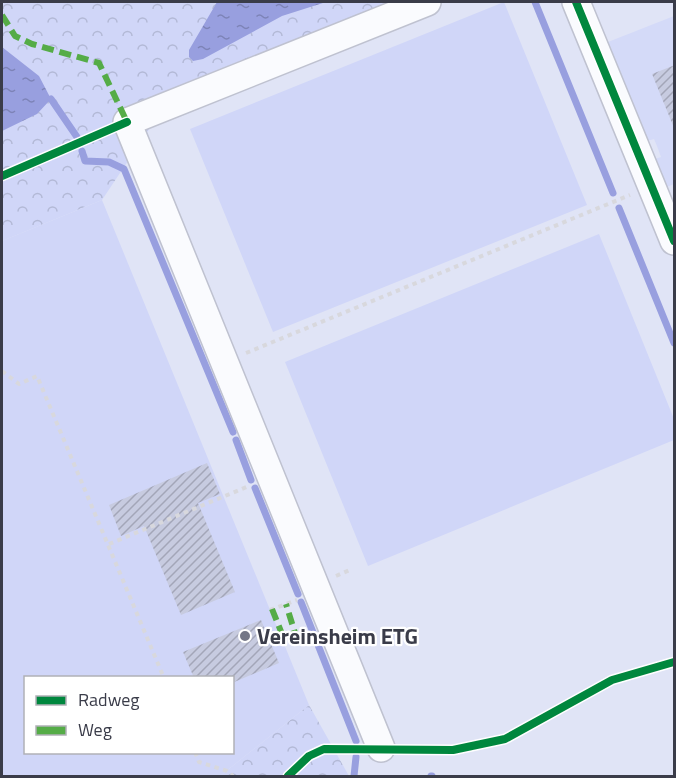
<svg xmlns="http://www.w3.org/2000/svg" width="676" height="778" font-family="'Titillium Web',sans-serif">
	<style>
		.built { fill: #d4daf8 }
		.park { fill: url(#park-crowns) }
		.pitch { fill: #d0d6f8; fill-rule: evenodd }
		.water { fill: url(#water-ripples) }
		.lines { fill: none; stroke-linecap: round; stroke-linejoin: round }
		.stream { stroke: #989fdf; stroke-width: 7 }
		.building { fill: url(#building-hatch) }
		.minor-casing { stroke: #bfc2d0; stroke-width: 30 }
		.path { stroke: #d8d8dd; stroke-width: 4; stroke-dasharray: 4.5 4.5; stroke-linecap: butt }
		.minor { stroke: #fafbfe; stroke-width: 27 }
		.quiet { stroke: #55ac47; stroke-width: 6; stroke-dasharray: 12 6; stroke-linecap: butt }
		.cycleway-casing { stroke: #fff; stroke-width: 11 }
		.cycleway { stroke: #00873e; stroke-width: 8 }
		.poi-dot { fill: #747786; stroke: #fff; stroke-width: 2 }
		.labels { text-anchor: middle; stroke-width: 4.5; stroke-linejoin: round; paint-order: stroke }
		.poi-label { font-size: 22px; font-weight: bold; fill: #3a3c49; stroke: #fff; text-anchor: start }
	</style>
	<defs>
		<pattern id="park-crowns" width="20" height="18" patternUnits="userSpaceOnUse" patternTransform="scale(1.5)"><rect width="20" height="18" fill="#d0d6f8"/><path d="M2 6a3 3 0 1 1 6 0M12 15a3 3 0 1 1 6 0" fill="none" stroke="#b3b9d6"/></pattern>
		<pattern id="water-ripples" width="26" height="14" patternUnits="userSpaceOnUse" patternTransform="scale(1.5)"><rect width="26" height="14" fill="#989fdf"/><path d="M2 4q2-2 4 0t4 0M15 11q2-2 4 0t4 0" fill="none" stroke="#7d83b7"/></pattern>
		<pattern id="building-hatch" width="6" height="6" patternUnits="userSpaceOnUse" patternTransform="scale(1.5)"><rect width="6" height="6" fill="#c7cbe0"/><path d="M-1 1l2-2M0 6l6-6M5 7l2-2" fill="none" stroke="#a3a6b8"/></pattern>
	</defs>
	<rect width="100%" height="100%" fill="#e0e4f6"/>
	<path class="built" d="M 674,16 L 674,184 L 667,187 L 655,159 L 661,157 L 657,146 L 654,139 L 647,141 L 608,42 Z"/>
	<path class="park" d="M 2,2 L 443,2 L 154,122 L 102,200 L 2,241 Z
		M 309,705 L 349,776 L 220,776 Z"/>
	<path class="pitch" d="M 504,2 L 587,205 L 273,332 L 190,129 Z
		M 102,200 L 309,705 L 220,776 L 2,776 L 2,241 ZM 26,678 L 232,678 L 232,752 L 26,752 Z
		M 599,234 L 674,419 L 674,440 L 368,566 L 285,362 Z"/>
	<path class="water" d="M 217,2 L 326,2 L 282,16 L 203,59 L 193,61 L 189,57 L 189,50 Z
		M 2,47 L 39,76 L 51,99 L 37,114 L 2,131 Z"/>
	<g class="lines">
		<path class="stream" d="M 535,2 L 613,193
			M 51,99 L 77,137
			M 82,151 L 85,161 L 109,162 L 124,169 L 233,432
			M 619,208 L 674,343
			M 236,440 L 251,480
			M 255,488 L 298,594
			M 301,602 L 356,741
			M 354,776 L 356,757
			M 431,776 L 432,776"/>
	</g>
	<path class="building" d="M 675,65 L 675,128 L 674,128 L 652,74 Z
		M 207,463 L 220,494 L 198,503 L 235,592 L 181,615 L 144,526 L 121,536 L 109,505 Z
		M 261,620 L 279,663 L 232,683 L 232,678 L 194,678 L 183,652 Z"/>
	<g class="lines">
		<defs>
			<path id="minor" d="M 576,2 L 674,241
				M 381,748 L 127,122 L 427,2"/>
		</defs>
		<use href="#minor" class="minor-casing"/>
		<path class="path" d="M 246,353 L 630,195
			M 2,371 L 19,384 L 37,376 L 164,678
			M 109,544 L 249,486
			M 336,576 L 352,569
			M 270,610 L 297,600
			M 195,752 L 199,762 L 227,771 L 233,776"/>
		<use href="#minor" class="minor"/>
		<path class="quiet" d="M 2,15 L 15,36 L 32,44 L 99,63 L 127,122 L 123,124
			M 272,609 L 284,639 L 295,633 L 286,604"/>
		<defs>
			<path id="cycleway" d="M 576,2 L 674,241
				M 2,176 L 127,122
				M 288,776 L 309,756 L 324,749 L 453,750 L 505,739 L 612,680 L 674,662"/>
		</defs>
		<use href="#cycleway" class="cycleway-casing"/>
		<use href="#cycleway" class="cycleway"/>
	</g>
	<circle class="poi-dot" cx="245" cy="636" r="6"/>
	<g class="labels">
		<g class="poi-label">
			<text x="257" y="644">Vereinsheim ETG</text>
		</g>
	</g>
	<rect width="676" height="778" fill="none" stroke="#3a3c49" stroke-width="6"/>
	<rect x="24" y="676" width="210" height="78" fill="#ffffff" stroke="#b0b1b6" stroke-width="1.5"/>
	<rect x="36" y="696" width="30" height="9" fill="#00873e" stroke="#b0b1b6" stroke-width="1.5"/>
	<text x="78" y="706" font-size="18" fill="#3a3c49">Radweg</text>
	<rect x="36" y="726" width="30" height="9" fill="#55ac47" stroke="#b0b1b6" stroke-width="1.5"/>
	<text x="78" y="736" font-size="18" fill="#3a3c49">Weg</text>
</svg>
